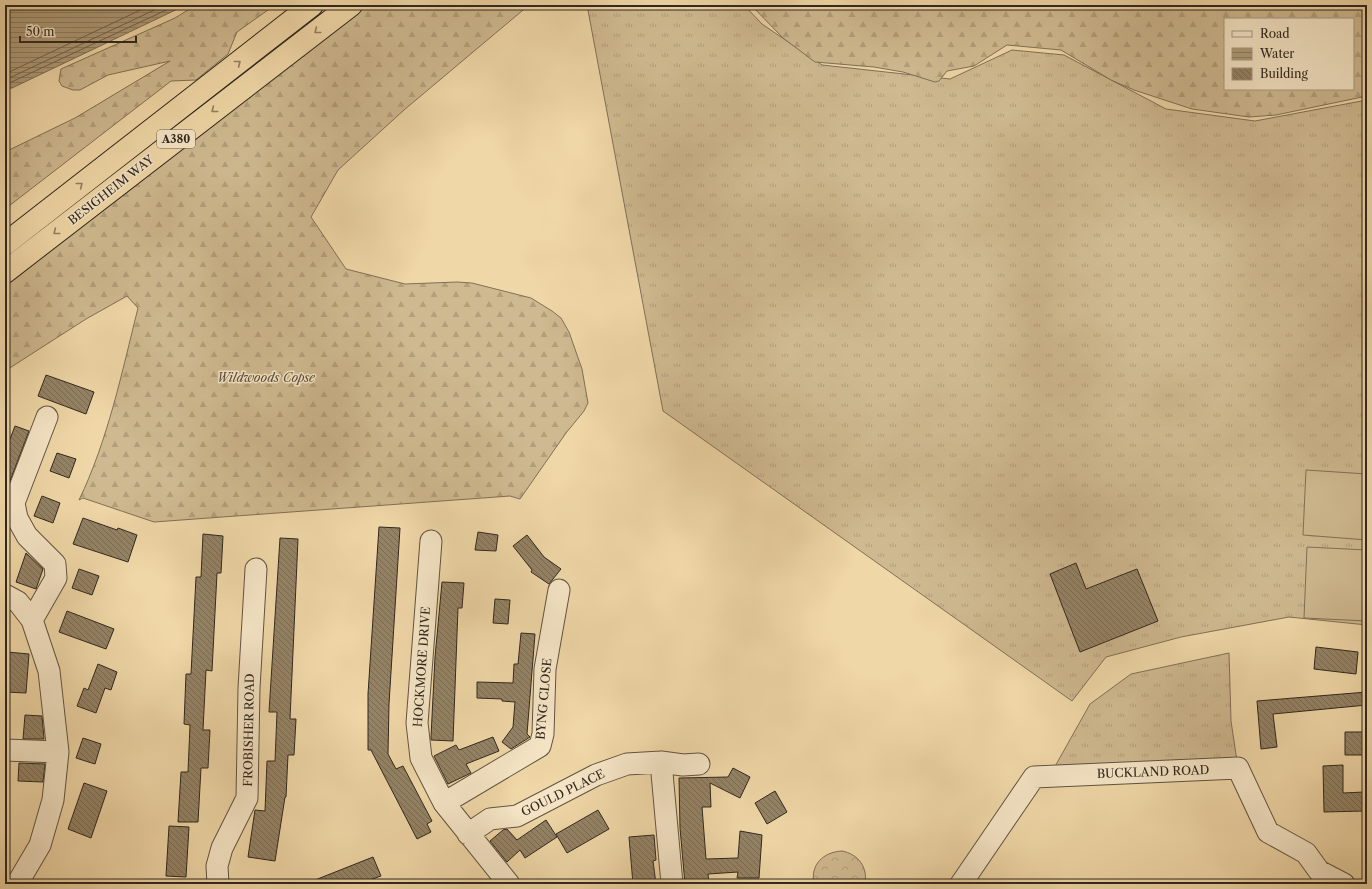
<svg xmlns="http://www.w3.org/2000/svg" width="1372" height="889" font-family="'Libre Caslon Text',serif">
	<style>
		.grass { fill: url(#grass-tufts); stroke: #807058 }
		.forest { fill: url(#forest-firs); stroke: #807058; fill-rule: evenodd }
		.park { fill: url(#park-crowns); stroke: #807058 }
		.garden { fill: #cfb990; stroke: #807058 }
		.water { fill: url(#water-rules); stroke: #7c6e55 }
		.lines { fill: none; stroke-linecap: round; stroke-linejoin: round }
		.shore { stroke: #70624c; stroke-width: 1 }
		.building { fill: url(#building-back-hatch); stroke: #30281f }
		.minor-casing { stroke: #605441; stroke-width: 23 }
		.highway-casing { stroke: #30281f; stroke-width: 24 }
		.minor { stroke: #f5e5c6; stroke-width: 21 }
		.highway { stroke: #f0d7a7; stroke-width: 22 }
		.oneway { stroke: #908063 }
		.labels { text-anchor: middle; stroke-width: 3; stroke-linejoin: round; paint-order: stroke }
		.shield { fill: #f5e5c6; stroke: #6b6151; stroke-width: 1 }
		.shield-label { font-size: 11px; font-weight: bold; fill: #30281f }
		.street-label { font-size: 12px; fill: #30281f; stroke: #f5e5c6 }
		.park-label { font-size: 12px; font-style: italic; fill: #584c3b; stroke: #f5e5c6 }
	</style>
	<defs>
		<pattern id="grass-tufts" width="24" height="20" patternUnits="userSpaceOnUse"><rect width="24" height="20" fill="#cfb990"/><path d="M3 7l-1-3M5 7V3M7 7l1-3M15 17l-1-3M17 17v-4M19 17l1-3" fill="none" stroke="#b29f7c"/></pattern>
		<pattern id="forest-firs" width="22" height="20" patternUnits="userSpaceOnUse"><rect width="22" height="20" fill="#cfb990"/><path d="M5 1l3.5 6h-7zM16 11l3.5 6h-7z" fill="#b29f7c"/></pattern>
		<pattern id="park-crowns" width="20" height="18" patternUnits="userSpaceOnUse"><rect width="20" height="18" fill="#cfb990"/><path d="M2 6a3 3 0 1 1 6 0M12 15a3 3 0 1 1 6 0" fill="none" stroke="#b29f7c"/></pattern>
		<pattern id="water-rules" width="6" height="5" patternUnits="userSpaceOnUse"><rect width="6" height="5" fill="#af9c79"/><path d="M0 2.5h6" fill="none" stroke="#8f7f63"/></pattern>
		<pattern id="building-back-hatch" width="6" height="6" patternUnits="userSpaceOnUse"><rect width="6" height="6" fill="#948366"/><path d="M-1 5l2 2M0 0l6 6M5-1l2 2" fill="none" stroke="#796b53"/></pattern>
	</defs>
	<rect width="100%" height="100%" fill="#f0d7a7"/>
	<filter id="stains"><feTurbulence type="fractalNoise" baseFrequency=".005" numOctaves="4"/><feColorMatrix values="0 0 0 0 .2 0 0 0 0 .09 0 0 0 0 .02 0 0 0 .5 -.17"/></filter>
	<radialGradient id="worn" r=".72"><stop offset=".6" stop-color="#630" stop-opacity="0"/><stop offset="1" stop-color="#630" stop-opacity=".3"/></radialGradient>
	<path class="grass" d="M 587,5 L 744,5 L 762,24 L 822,65 L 950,79 L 1012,50 L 1064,55 L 1166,109 L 1255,121 L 1367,100 L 1367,625 L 1289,617 L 1181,637 L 1106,657 L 1072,701 L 663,411 Z
		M 1229,653 L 1231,721 L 1238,768 L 1053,770 L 1090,704 L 1131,674 Z"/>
	<path class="forest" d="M 196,5 L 275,5 L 237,32 L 228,54 L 196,80 L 171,81 L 5,209 L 5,152 L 75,118 L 170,61 L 108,75 L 80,90 L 73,90 L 62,86 L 59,81 L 61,69 L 175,18 Z
		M 368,5 L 529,5 L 404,110 L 338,170 L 311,217 L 346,269 L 405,284 L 457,282 L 472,283 L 531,298 L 552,311 L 561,318 L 569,332 L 582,369 L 588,403 L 584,411 L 566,433 L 520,499 L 510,496 L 154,522 L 83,498 L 79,500 C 108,440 122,372 138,308 L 127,296 L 86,319 L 5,371 L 5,287 L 211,124 Z
		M 751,5 L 1367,5 L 1367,96 L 1276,115 L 1249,117 L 1192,109 L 1134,90 L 1111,80 L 1061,50 L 1007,45 L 974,66 L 947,71 L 939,81 L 935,82 L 903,72 L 874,67 L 815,62 L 783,38 ZM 1225,19 L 1353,19 L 1353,89 L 1225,89 Z"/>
	<path class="park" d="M 842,851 C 858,854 868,867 865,884 L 814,884 C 810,865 823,852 842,851 Z"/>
	<path class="garden" d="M 1306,470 L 1367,474 L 1367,540 L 1303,535 Z
		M 1307,547 L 1367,550 L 1367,621 L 1304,618 Z"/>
	<path class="water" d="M 5,5 L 186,5 L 12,88 L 5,89 Z"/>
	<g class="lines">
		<path class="shore" d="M 5,74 L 151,5
			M 5,80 L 165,5
			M 5,85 L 177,5"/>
	</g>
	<path class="building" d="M 46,375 L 94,392 L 86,414 L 38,396 Z
		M 15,426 L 29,431 L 10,481 L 5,479 L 5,452 Z
		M 57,453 L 76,459 L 69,478 L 50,471 Z
		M 42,496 L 60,503 L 53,523 L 34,516 Z
		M 83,518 L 117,530 L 118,528 L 137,535 L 128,562 L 73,544 Z
		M 379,527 L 400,528 L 389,704 L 388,754 L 396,769 L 403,766 L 432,821 L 427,824 L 431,832 L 417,839 L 371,750 L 368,750 L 368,694 Z
		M 478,532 L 498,535 L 496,551 L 475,550 Z
		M 203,534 L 223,536 L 221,573 L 217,573 L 212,671 L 206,670 L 203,730 L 210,730 L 208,768 L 201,768 L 198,822 L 178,822 L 181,772 L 188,772 L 190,725 L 184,724 L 186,674 L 191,674 L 196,577 L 201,577 Z
		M 527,535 L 544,557 L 561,569 L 549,584 L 531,572 L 532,570 L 513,546 Z
		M 280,538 L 298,539 L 290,719 L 296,719 L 294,755 L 288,755 L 286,797 L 285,797 L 275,861 L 248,857 L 255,810 L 265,811 L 267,761 L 275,761 L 277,712 L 269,712 Z
		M 26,553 L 43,569 L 36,589 L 16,582 Z
		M 1076,563 L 1086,589 L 1137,569 L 1158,621 L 1080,652 L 1050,574 Z
		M 79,569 L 99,576 L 92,595 L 72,588 Z
		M 442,582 L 464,583 L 462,608 L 458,608 L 453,741 L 431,740 L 431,737 L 435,657 Z
		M 495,599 L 510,600 L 508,624 L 493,623 Z
		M 67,611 L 114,629 L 106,649 L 59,632 Z
		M 521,633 L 535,634 L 527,734 L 530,737 L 511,749 L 502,742 L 513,727 L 515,702 L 502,701 L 502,699 L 477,698 L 477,682 L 513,683 L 514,664 L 518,664 Z
		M 1316,647 L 1358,652 L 1356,674 L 1314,669 Z
		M 7,652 L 29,654 L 26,693 L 5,692 Z
		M 98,664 L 117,672 L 111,690 L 105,688 L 96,713 L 77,706 L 84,688 L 88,690 Z
		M 1367,692 L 1367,705 L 1273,714 L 1277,747 L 1261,749 L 1257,701 Z
		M 25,715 L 42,716 L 44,739 L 23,739 Z
		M 1345,732 L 1367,732 L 1367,755 L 1345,755 Z
		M 493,737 L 499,751 L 466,764 L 471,773 L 448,784 L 434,756 L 456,745 L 459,750 Z
		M 83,738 L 101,744 L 95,764 L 76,758 Z
		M 19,763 L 45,764 L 43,782 L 18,781 Z
		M 1343,765 L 1343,793 L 1364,792 L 1365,811 L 1324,812 L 1323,766 Z
		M 733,768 L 750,777 L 740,798 L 710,783 L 711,807 L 702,807 L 706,859 L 738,858 L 740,831 L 762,835 L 759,878 L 737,878 L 738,872 L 708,874 L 709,884 L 685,884 L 680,828 L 679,778 L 728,777 Z
		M 84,783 L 107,791 L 91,838 L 68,829 Z
		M 775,791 L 787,812 L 767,824 L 755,803 Z
		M 598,810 L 609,829 L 567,853 L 556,834 Z
		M 546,820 L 557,837 L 525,858 L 520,850 L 507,862 L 490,841 L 503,830 L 507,829 L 517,840 Z
		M 169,826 L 189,827 L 186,877 L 166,876 Z
		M 654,835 L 656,860 L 653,861 L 656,884 L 633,884 L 629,837 Z
		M 373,857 L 381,876 L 358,884 L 305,884 Z"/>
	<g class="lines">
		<defs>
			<path id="minor" d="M 431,541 L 417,723 L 421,758 L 444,803 L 509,884
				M 5,595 L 18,602 L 32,620 L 49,671 L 58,752 L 53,800 L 40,845 L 17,884
				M 32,620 L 56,578 L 55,564 L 27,536 L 17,518 L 14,503 L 47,417
				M 5,750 L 58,752
				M 661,762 L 672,884
				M 444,803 L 540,746 L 543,734 L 545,669 L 559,590
				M 468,834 L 490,819 L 517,816 L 596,775 L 627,764 L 661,762 L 683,765 L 699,764
				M 218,884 L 217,866 L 222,848 L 247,798 L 249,688 L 256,569
				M 961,884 L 1034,777 L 1238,768 L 1268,832 L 1306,853 L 1319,871 L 1344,884"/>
			<path id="highway" d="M 5,244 L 312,5
				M 5,272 L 351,5"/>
		</defs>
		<use href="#minor" class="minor-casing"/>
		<use href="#highway" class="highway-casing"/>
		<use href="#minor" class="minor"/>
		<use href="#highway" class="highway"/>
	</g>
	<defs><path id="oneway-chevron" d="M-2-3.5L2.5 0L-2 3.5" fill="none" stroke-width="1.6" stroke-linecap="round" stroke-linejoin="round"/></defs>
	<g class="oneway">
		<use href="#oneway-chevron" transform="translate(317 31) rotate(142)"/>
		<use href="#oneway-chevron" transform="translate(238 63) rotate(-38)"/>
		<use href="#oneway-chevron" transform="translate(214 110) rotate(142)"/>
		<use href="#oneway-chevron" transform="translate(80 185) rotate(-38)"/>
		<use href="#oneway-chevron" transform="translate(56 232) rotate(142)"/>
	</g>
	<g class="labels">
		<rect class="shield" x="157" y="130" width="38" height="18" rx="3"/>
		<g class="shield-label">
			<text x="176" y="143">A380</text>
		</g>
		<g class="street-label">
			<text transform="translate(111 190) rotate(-38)" y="4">BESIGHEIM WAY</text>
			<text transform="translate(422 667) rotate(-86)" y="4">HOCKMORE DRIVE</text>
			<text transform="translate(544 699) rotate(-85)" y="4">BYNG CLOSE</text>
			<text transform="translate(249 730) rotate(-89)" y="4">FROBISHER ROAD</text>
			<text transform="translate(1153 772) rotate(-2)" y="4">BUCKLAND ROAD</text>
			<text transform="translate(563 793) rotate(-26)" y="4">GOULD PLACE</text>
		</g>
		<g class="park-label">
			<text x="266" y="382">Wildwoods Copse</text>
		</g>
	</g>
	<rect width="1372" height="889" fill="none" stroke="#f0d7a7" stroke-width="20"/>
	<rect x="6" y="6" width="1360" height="877" fill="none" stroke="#30281f" stroke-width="2"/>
	<rect x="10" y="10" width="1352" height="869" fill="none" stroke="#30281f"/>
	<rect x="1224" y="18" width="130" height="72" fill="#f5e5c6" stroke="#a69983"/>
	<rect x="1232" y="31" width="20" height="6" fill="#f5e5c6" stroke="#a69983"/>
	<text x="1260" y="38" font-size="12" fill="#30281f">Road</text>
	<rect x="1232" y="48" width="20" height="12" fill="url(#water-rules)" stroke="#a69983"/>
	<text x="1260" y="58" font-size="12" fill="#30281f">Water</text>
	<rect x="1232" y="68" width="20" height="12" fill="url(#building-back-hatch)" stroke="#a69983"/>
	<text x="1260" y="78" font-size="12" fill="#30281f">Building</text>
	<path d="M20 36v6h116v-6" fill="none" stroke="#30281f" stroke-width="2"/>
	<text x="26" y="36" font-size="12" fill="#30281f" stroke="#f5e5c6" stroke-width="3" paint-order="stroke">50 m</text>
	<rect width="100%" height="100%" filter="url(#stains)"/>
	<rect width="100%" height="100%" fill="url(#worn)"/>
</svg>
